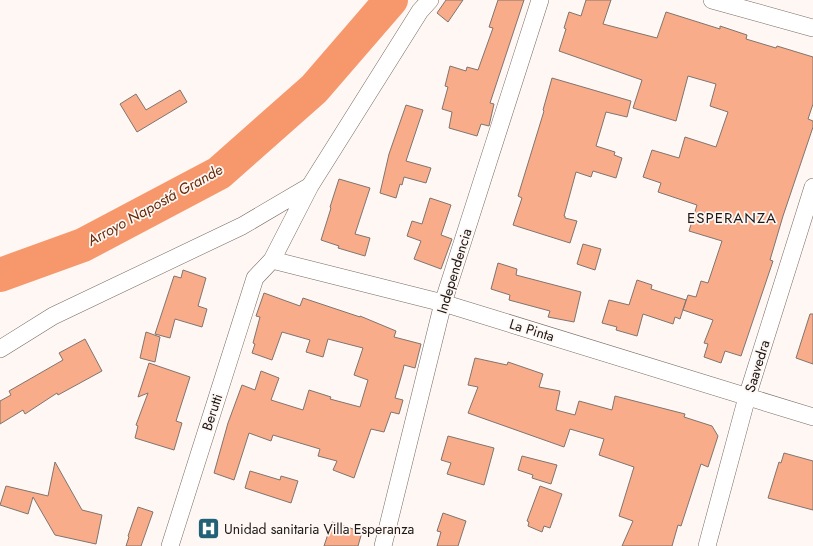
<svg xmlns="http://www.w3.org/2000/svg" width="813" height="546" font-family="Jost,sans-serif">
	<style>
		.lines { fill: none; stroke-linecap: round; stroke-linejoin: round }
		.river { stroke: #f6986b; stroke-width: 34 }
		.building { fill: #f9ac89; stroke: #81746e }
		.street-casing { stroke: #776a64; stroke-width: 18 }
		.street { stroke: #fff; stroke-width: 17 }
		.labels { text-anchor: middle; stroke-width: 3.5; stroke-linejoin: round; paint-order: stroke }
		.street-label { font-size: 14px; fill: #1c1715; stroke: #fef7f4 }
		.poi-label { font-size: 14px; fill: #1c1715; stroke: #fef7f4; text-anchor: start }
		.water-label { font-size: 15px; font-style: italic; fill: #672c0a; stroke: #fef7f4 }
		.neighbourhood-label { font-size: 15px; letter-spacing: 1px; fill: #1c1715; stroke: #fef7f4 }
	</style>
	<rect width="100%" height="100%" fill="#fef7f4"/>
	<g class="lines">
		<path class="river" d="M 0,275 L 83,245 L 219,173 L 314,89 L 391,0"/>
	</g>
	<path class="building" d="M 446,0 L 463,0 L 448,22 L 437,13 Z
		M 498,0 L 524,0 L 490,103 L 494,104 L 489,126 L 481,124 L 477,136 L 449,128 L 452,112 L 442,109 L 448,87 L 445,86 L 450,66 L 466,71 L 467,67 L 478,70 L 493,28 L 489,27 Z
		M 586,0 L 611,0 L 603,24 L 657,38 L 666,12 L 720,29 L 720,26 L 747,35 L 746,39 L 776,48 L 777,46 L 813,57 L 813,104 L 808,119 L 813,121 L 813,127 L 783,216 L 770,260 L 773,261 L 741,356 L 725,351 L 721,363 L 704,357 L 708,344 L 704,343 L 713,320 L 683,310 L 688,295 L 696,297 L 701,281 L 708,283 L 722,241 L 689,231 L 697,205 L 658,192 L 661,183 L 643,177 L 652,150 L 679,158 L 685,137 L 716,147 L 728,112 L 710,106 L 716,84 L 688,76 L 676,121 L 633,108 L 642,80 L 559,51 L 566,29 L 564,28 L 569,12 L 581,16 Z
		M 552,78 L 631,101 L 627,117 L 606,112 L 596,146 L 615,152 L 614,155 L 622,158 L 616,178 L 593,171 L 591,177 L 576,172 L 564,216 L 565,216 L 565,218 L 577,221 L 570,243 L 513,225 L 522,198 L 518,196 L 544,111 L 543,110 Z
		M 180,90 L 187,102 L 137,132 L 120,104 L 136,94 L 146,110 Z
		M 406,105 L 423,110 L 406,161 L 431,168 L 426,183 L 404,177 L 402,185 L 400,184 L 396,198 L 380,193 L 389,154 Z
		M 339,179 L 370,188 L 355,234 L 370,238 L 365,256 L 338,248 L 339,246 L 321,240 L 331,208 L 330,207 Z
		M 430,198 L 451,205 L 441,235 L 452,239 L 441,269 L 414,259 L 421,241 L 407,236 L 412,221 L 422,224 Z
		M 583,244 L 601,249 L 595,270 L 577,264 Z
		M 498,263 L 517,269 L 516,275 L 581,292 L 574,322 L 548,317 L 550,311 L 509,300 L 510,295 L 491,289 Z
		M 183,270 L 206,278 L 198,306 L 207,309 L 202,327 L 175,319 L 170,338 L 155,334 L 174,276 L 181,278 Z
		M 637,280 L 652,285 L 651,289 L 686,300 L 680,319 L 675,317 L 673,324 L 643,314 L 637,336 L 616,330 L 617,327 L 602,323 L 609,300 L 629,305 Z
		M 264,293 L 300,306 L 303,298 L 360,317 L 360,316 L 396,331 L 394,337 L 421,344 L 415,368 L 404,365 L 403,370 L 395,398 L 403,400 L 399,414 L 391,412 L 384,432 L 371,429 L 354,478 L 333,470 L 337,461 L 318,456 L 320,449 L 273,435 L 271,441 L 249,433 L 234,480 L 214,473 L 228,423 L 242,385 L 255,390 L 261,371 L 279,378 L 271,400 L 303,410 L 309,390 L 331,397 L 330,399 L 360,407 L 368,380 L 354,375 L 363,348 L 328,339 L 323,357 L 306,352 L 310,340 L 282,332 L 272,360 L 252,353 L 255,344 L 253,343 L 260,317 L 256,316 Z
		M 810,314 L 813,314 L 813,364 L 796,358 Z
		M 146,332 L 160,337 L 155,362 L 140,358 Z
		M 85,339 L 102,371 L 58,395 L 57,393 L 25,414 L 23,410 L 0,424 L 0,401 L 11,395 L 9,391 L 63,360 L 59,353 Z
		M 475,358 L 507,365 L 508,362 L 543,374 L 539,387 L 560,391 L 556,410 L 575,415 L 579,401 L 612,410 L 615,396 L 685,414 L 684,417 L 712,426 L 718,436 L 708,467 L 701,464 L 681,526 L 678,525 L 672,546 L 622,546 L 633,521 L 619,516 L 634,467 L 599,455 L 604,439 L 570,429 L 564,447 L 468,413 L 478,387 L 468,385 Z
		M 149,363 L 190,377 L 176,421 L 182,423 L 174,450 L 135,438 L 138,426 L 136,425 L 148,393 L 138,397 Z
		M 448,436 L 494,448 L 484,485 L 447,474 L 451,463 L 441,460 Z
		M 784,453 L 813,461 L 813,510 L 768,498 L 779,462 L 781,463 Z
		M 522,456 L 557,465 L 551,484 L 532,478 L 533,475 L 518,470 Z
		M 55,462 L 82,510 L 102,515 L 96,544 L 55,535 L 33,497 L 28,514 L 0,505 L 6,486 L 48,496 Z
		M 250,471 L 280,480 L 281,476 L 298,481 L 291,503 L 245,488 Z
		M 540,486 L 562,494 L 550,528 L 544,526 L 542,532 L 528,526 L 529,522 L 527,521 Z
		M 138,507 L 153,512 L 141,546 L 126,546 L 129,537 L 128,536 Z
		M 443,513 L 466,521 L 458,546 L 437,546 L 441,532 L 437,531 Z
		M 332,522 L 362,532 L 358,546 L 324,546 Z"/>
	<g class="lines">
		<defs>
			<path id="street" d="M 712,0 L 813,28
				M 272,260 L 310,186
				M 0,349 L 53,316 L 242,226 L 310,186 L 420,11 L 430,0
				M 170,546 L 255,278 L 272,260 L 443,303 L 813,417
				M 383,546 L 443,303 L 540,0
				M 707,546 L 747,397 L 813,187"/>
		</defs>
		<use href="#street" class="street-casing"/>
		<use href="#street" class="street"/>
	</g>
	<defs>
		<symbol id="hospital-square" viewBox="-11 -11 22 22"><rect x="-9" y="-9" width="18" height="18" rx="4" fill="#236177" stroke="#fef7f4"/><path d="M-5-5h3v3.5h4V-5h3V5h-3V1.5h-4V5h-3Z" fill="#fff"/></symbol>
	</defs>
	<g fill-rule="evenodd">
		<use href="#hospital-square" x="196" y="516" width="25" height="25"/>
	</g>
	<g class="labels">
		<g class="street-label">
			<text transform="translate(454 271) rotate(-73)" y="5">Independencia</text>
			<text transform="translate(532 330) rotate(17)" y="5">La Pinta</text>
			<text transform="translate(757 366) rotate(-73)" y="5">Saavedra</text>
			<text transform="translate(212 412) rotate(-72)" y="5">Berutti</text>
		</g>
		<g class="poi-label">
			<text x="224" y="534">Unidad sanitaria Villa Esperanza</text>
		</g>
		<g class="water-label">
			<text transform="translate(155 205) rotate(-29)" y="5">Arroyo Napostá Grande</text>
		</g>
		<g class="neighbourhood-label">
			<text x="732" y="223">ESPERANZA</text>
		</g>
	</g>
</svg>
